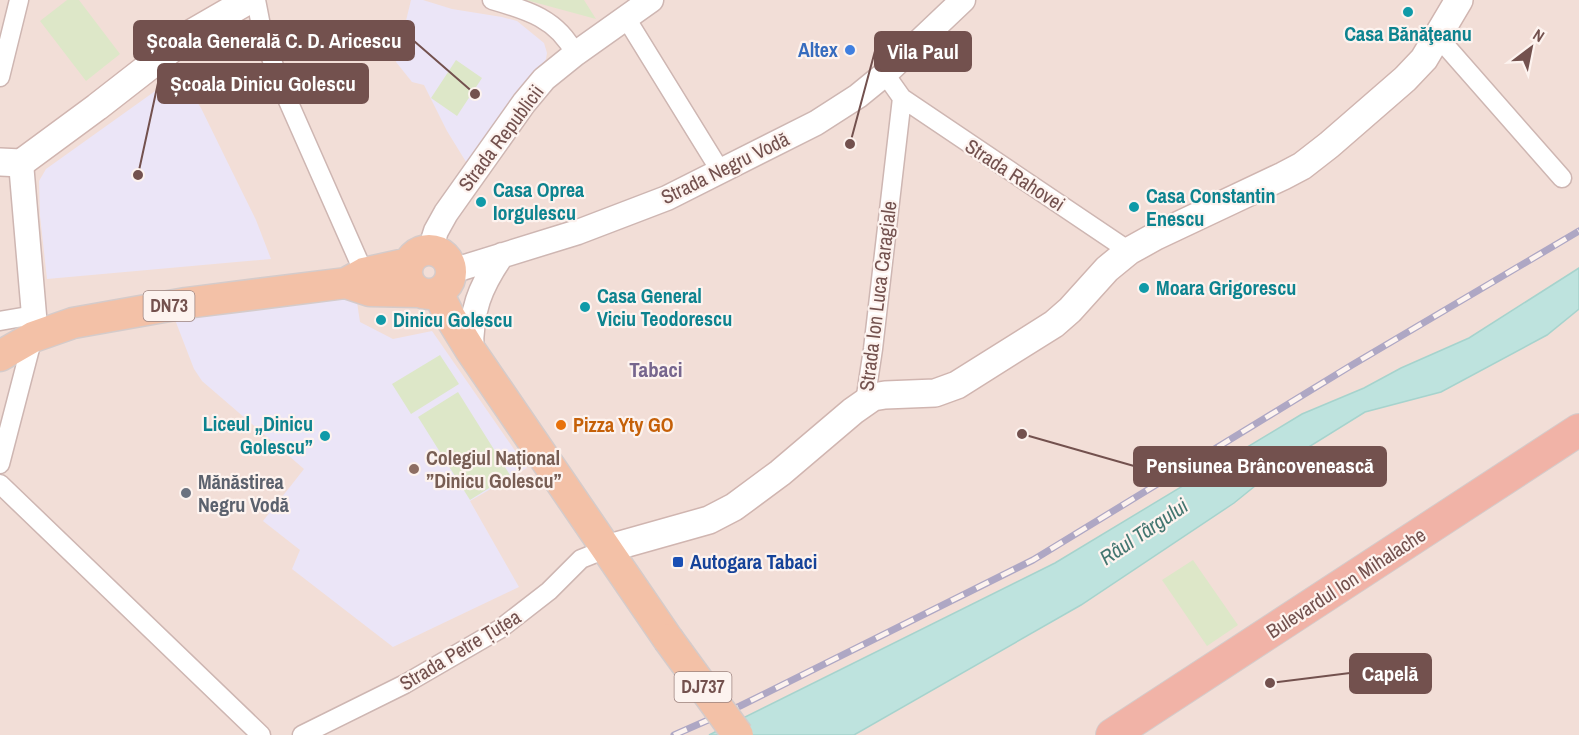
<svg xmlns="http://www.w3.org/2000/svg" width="1579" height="735" font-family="'Archivo Narrow',sans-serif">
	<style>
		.residential { fill: #f2ded7 }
		.education { fill: #ebe5f7 }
		.green { fill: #dde7c8 }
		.water { fill: #bee3de; stroke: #a6d3cd; stroke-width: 1.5 }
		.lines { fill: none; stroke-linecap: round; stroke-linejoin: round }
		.minor-casing { stroke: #ceb6b2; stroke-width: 21 }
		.tertiary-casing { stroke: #ceb6b2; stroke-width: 27 }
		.secondary-casing { stroke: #d0b5b0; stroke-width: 30 }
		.primary-casing { stroke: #d5cbca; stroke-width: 33 }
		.trunk-casing { stroke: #d5cbca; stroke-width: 34 }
		.minor { stroke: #fff; stroke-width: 18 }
		.tertiary { stroke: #fff; stroke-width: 24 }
		.secondary { stroke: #fff; stroke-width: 27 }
		.primary { stroke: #f3c1a7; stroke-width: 30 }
		.trunk { stroke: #f1b3a7; stroke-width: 32 }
		.rail-casing { stroke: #aea7c4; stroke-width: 7 }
		.rail { stroke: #fdf3ef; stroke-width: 4.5; stroke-dasharray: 14; stroke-linecap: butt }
		.primary-bridge-casing { stroke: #d5cbca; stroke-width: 33; stroke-linecap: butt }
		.primary-bridge { stroke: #f3c1a7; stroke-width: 30 }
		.culture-dot { fill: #0f9aa8; stroke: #fdf3ef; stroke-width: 2 }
		.shop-dot { fill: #3f7fe0; stroke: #fdf3ef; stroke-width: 2 }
		.food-dot { fill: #e8710a; stroke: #fdf3ef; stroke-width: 2 }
		.education-dot { fill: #8d6e63; stroke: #fdf3ef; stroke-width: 2 }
		.worship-dot { fill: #6b7280; stroke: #fdf3ef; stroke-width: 2 }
		.transit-dot { fill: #1a4fb4; stroke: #fdf3ef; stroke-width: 2 }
		.labels { text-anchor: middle; stroke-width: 4.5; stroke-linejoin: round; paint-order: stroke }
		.shield { fill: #fdf3ef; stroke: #9c827e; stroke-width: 1.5 }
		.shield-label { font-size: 18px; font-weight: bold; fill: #73514e }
		.culture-label { font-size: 20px; font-weight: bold; fill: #0d838f; stroke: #fdf3ef; text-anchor: start }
		.shop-label { font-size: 20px; font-weight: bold; fill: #366cbe; stroke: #fdf3ef; text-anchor: end }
		.street-label { font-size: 20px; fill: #73514e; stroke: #fdf3ef }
		.food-label { font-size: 20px; font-weight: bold; fill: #c56008; stroke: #fdf3ef; text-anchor: start }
		.education-label { font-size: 20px; font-weight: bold; fill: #785e54; stroke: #fdf3ef; text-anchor: start }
		.worship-label { font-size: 20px; font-weight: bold; fill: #5b616d; stroke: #fdf3ef; text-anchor: start }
		.transit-label { font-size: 20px; font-weight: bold; fill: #164399; stroke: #fdf3ef; text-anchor: start }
		.neighbourhood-label { font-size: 21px; font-weight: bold; fill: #76668e; stroke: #fdf3ef }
		.water-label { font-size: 21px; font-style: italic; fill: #437670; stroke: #fdf3ef }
		.leader { fill: none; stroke: #73514e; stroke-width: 2 }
		.callout-dot { fill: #73514e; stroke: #fdf3ef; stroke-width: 2 }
		.callout { fill: #73514e; stroke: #73514e; stroke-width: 2 }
		.callout-label { font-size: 21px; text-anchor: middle; font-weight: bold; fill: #fff }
	</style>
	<rect width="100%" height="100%" fill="#fbeee8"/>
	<path class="residential" d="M 0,0 L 1579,0 L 1579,735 L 0,735 Z"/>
	<path class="education" d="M 411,0 L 423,0 L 452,9 L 502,17 L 517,21 L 544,43 L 547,53 L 546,59 L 471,170 L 447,131 L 424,85 L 412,82 L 396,62 Z
		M 179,74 L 201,108 L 223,153 L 256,220 L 271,259 L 47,279 L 40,216 L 39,181 L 46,169 Z
		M 355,289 L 360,322 L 393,339 L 432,331 L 527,468 L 470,501 L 519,587 L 393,647 L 292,569 L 300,550 L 263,521 L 304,469 L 202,381 L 194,369 L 172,312 Z"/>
	<path class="green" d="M 67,0 L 79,0 L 120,54 L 86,81 L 40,21 Z
		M 526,0 L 584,0 L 596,19 Z
		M 456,60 L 482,78 L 457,116 L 431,98 Z
		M 440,355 L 459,384 L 411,414 L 392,384 Z
		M 458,392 L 510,475 L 470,500 L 418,417 Z
		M 1193,560 L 1238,625 L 1207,646 L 1162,580 Z"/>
	<path class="water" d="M 1579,268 L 1579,309 L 1547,335 L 1441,392 L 1365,412 L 1286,461 L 1234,503 L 1081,605 L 854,735 L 709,735 L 1055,563 L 1302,414 L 1364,388 L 1401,368 L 1469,338 Z"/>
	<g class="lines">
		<defs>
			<path id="minor" d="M 256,0 L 263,36 L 281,85 L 364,273
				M 492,0 C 527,10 558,19 575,54
				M 626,18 L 721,172
				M 1438,37 L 1562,178
				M 0,77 L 19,0
				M 902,98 L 1129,251
				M 0,321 L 34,315
				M 865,402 L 873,349 L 902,98 L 885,74
				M 0,464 L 33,337
				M 0,484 L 261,735
				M 302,735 L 405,684 L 500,629 L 549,591 L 581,559 L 606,549"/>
			<path id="tertiary" d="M 21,163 L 34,315 L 33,337
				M 430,250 L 436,231 L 446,213 L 524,103 L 544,79 L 575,54 L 651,0
				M 452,271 L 578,232 L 667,198 L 816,123 L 858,96 L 885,74 L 963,0
				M 471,351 C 471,311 479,288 502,255"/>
			<path id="secondary" d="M 0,162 L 21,163 L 97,107 L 192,33 L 249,0
				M 606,549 L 709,520 L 734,507 L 780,473 L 853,411 L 873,397 L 885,395 L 935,393 L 957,385 L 1054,324 L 1070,310 L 1107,269 L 1129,251 L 1156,236 L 1283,176 L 1302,166 L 1329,145 L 1405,79 L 1424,59 L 1459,0"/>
			<path id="primary" d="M407 272a22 22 0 1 1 44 0a22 22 0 1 1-44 0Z
				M 346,283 L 370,291 L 419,292
				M 438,293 L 450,317 L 471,351 L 668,639
				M 0,356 L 33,337 L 73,323 L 186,303 L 346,283 L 364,273 L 409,263"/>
			<path id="trunk" d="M 1112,735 L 1579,430"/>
		</defs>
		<use href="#minor" class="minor-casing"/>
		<use href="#tertiary" class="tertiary-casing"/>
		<use href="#secondary" class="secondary-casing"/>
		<use href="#primary" class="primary-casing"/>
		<use href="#trunk" class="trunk-casing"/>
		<use href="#minor" class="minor"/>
		<use href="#tertiary" class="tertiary"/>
		<use href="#secondary" class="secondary"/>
		<use href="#primary" class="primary"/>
		<use href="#trunk" class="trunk"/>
		<defs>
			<path id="rail" d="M 674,735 L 740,706 L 1033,560 L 1352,365 L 1579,231"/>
		</defs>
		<use href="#rail" class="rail-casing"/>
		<use href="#rail" class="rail"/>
		<defs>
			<path id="primary-bridge" d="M 668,639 L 738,735"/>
		</defs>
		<use href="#primary-bridge" class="primary-bridge-casing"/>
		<use href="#primary-bridge" class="primary-bridge"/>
	</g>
	<g class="culture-dot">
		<circle cx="1408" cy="12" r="6"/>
		<circle cx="481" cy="202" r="6"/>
		<circle cx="1134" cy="207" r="6"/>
		<circle cx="1144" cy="288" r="6"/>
		<circle cx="585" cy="307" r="6"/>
		<circle cx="381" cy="320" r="6"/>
		<circle cx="325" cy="436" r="6"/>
	</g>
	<circle class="shop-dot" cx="850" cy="50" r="6"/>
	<circle class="food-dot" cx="561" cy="425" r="6"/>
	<circle class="education-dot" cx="414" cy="469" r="6"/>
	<circle class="worship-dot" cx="186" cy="493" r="6"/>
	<rect class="transit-dot" x="672" y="556" width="12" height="12" rx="3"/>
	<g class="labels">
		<g class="shield">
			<rect x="143.5" y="291" width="51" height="30" rx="4.5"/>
			<rect x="674.5" y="672" width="57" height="30" rx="4.5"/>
		</g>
		<g class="shield-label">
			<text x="169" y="312">DN73</text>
			<text x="703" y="693">DJ737</text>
		</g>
		<g class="culture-label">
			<text x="1408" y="41" text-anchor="middle">Casa Bănăţeanu</text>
			<text x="493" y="197">Casa Oprea<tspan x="493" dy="23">Iorgulescu</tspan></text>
			<text x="1146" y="203">Casa Constantin<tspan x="1146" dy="23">Enescu</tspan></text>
			<text x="1156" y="295">Moara Grigorescu</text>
			<text x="597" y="303">Casa General<tspan x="597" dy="23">Viciu Teodorescu</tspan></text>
			<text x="393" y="327">Dinicu Golescu</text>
			<text x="313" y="431" text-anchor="end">Liceul „Dinicu<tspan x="313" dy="23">Golescu”</tspan></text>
		</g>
		<g class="shop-label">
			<text x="838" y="57">Altex</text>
		</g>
		<g class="street-label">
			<text transform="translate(501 138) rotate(-53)" y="7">Strada Republicii</text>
			<text transform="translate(725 168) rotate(-26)" y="7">Strada Negru Vodă</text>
			<text transform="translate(1015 175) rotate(33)" y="7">Strada Rahovei</text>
			<text transform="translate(878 296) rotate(-83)" y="7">Strada Ion Luca Caragiale</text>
			<text transform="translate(1346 583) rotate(-33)" y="7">Bulevardul Ion Mihalache</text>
			<text transform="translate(460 650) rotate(-31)" y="7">Strada Petre Țuțea</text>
		</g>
		<g class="food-label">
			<text x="573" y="432">Pizza Yty GO</text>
		</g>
		<g class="education-label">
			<text x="426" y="465">Colegiul Național<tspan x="426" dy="23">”Dinicu Golescu”</tspan></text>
		</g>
		<g class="worship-label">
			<text x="198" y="489">Mănăstirea<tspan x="198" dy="23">Negru Vodă</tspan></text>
		</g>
		<g class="transit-label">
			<text x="690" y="569">Autogara Tabaci</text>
		</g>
		<g class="neighbourhood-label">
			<text x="656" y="377">Tabaci</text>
		</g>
		<g class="water-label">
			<text transform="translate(1144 532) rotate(-34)" y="7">Râul Târgului</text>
		</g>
	</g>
	<path class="leader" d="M475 94L414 41M850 144L875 51M138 175L158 83M1022 434L1134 466M1270 683L1350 673"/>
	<g class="callout-dot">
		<circle cx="475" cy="94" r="6"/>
		<circle cx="850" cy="144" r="6"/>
		<circle cx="138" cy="175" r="6"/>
		<circle cx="1022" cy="434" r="6"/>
		<circle cx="1270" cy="683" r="6"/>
	</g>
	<g class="callout">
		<rect x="134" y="21" width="280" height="39" rx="6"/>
		<rect x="875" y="32" width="96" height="39" rx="6"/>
		<rect x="158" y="64" width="210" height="39" rx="6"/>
		<rect x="1134" y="447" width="252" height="39" rx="6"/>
		<rect x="1350" y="654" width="81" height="39" rx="6"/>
	</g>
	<g class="callout-label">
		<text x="274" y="48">Școala Generală C. D. Aricescu</text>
		<text x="923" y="59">Vila Paul</text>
		<text x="263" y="91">Școala Dinicu Golescu</text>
		<text x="1260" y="473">Pensiunea Brâncovenească</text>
		<text x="1390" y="681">Capelă</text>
	</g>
	<g transform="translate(1531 48) rotate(32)" stroke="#fdf3ef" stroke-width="4.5" paint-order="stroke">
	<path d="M0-4.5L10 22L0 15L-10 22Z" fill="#73514e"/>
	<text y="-9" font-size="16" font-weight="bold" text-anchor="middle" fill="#73514e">N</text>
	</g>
</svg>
